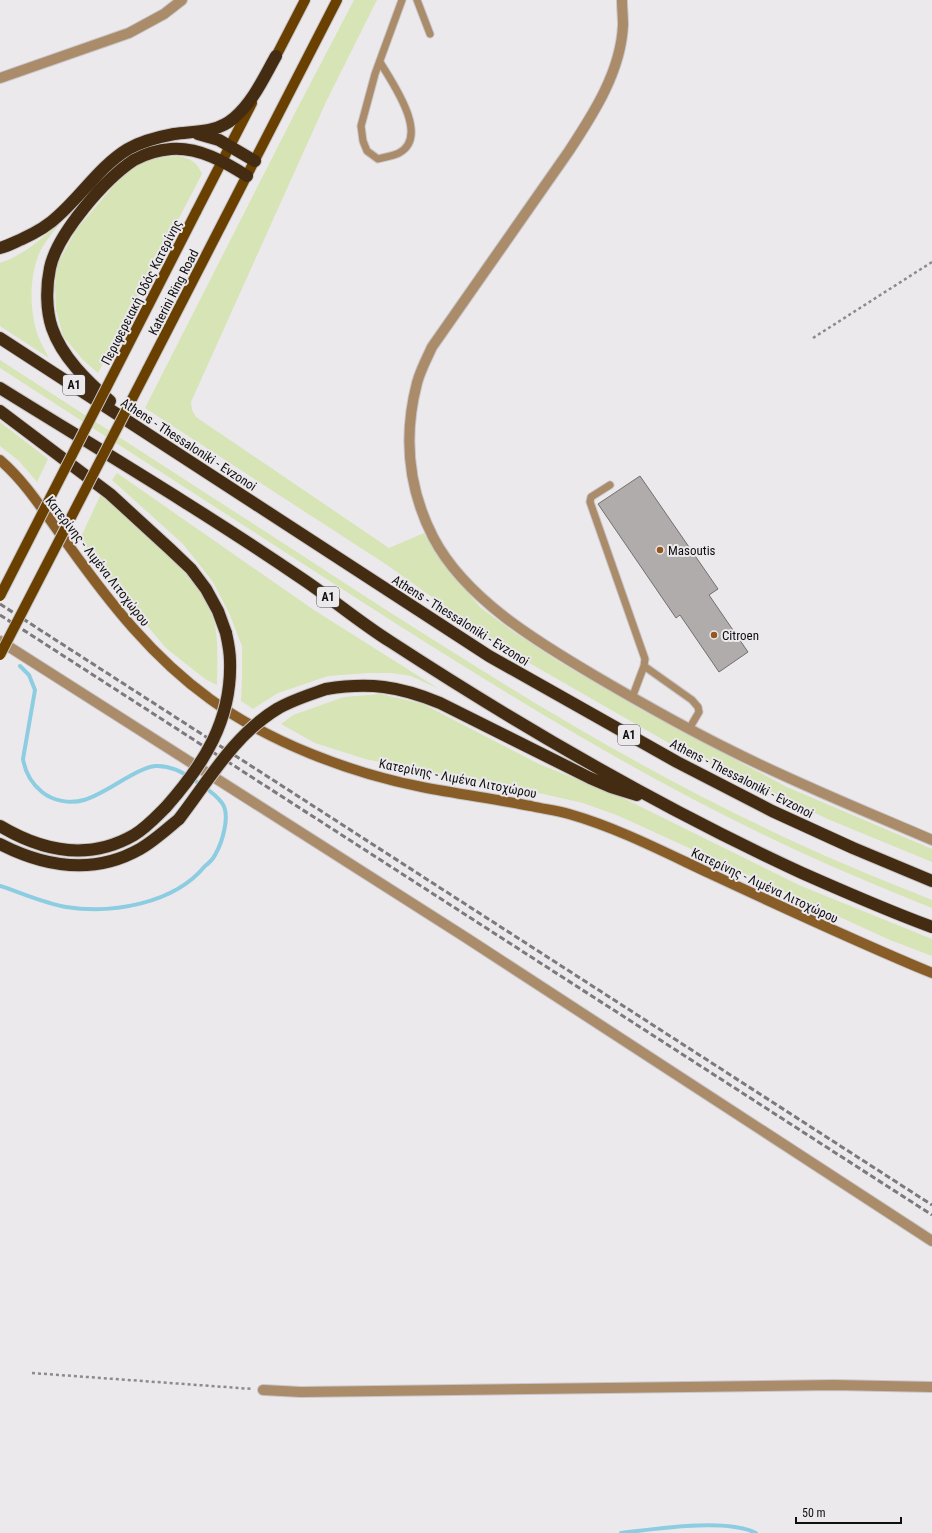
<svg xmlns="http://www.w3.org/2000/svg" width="932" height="1533" font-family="'Roboto Condensed',sans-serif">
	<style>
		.green { fill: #d6e4b6 }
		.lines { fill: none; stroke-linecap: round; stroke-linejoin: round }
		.stream { stroke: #8ccde2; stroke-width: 4 }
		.building { fill: #b0acac; stroke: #736f6e }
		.service-casing { stroke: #c9c6c9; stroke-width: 9 }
		.minor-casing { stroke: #c9c6c9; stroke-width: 12 }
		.tertiary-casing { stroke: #c9c6c9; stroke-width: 12 }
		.secondary-casing { stroke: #c9c6c9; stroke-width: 12 }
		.primary-casing { stroke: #c9c6c9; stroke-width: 12 }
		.motorway-casing { stroke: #c9c6c9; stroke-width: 14 }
		.path { stroke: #8c8a8c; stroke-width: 2.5; stroke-dasharray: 3 3; stroke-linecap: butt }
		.service { stroke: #aa8b6a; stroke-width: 7 }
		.minor { stroke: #aa8b6a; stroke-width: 10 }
		.tertiary { stroke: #aa8b6a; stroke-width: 10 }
		.secondary { stroke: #885d27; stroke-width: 10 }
		.primary { stroke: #694000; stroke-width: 10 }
		.motorway { stroke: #432c11; stroke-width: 12 }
		.rail { stroke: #7c7a7c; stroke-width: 3; stroke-dasharray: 6 3; stroke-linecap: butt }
		.primary-bridge-casing { stroke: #c9c6c9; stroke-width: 12; stroke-linecap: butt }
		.motorway-bridge-casing { stroke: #c9c6c9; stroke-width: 14; stroke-linecap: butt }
		.primary-bridge { stroke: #694000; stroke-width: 10 }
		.motorway-bridge { stroke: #432c11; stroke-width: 12 }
		.poi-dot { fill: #96571f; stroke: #ece9ec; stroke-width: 1.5 }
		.labels { text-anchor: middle; stroke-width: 4; stroke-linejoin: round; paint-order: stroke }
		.shield { fill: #ece9ec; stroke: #525052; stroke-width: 1 }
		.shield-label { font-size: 12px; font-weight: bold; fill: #100f10 }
		.street-label { font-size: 13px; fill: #100f10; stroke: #ece9ec }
		.poi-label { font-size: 13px; fill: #100f10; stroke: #ece9ec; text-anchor: start }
	</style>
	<rect width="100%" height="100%" fill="#ece9ec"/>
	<path class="green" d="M 354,0 L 377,0 L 326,102 L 191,402 L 192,410 L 196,417 L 389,548 L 424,533 L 439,558 L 481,608 L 511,630 L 558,661 L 642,710 L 787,787 L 932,849 L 932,862 L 830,820 L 738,778 L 674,746 L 505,649 L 387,565 L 145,408 L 296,111 Z
		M 179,156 C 191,159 197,162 202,174 L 98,373 L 83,360 L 63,336 L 56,310 L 55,287 L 57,265 L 76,230 L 121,177 L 133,168 L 149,160 L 162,157 Z
		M 60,223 C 52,234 41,246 37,259 C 29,283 30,312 38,336 C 41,343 45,351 49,358 L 0,326 L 0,263 C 24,255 41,239 60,223 Z
		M 0,360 C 115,435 231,509 346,584 C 481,671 618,758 763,827 C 818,854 875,877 932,900 L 932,908 C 873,884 815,860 758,832 C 608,759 468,670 328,580 C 219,509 109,439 0,368 Z
		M 0,422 L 48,459 L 37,482 L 19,461 L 0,446 Z
		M 117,473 L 314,610 L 439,689 L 411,676 L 391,673 L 369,673 L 328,676 L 278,693 L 253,709 L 241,701 L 242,679 L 242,646 L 229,613 L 213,582 L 183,544 L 112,480 Z
		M 101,494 C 135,524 202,577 214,621 C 219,639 217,667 217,685 L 205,679 L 166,648 L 121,595 L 80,539 Z
		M 381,694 L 423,704 L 539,764 L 621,797 L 801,886 L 932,939 L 932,956 L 890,940 L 619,816 L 583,803 L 499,784 L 456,778 L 365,759 L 315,743 L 281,724 L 293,715 L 344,697 Z"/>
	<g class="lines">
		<path class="stream" d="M 0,886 C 22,893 43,903 66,907 C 112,914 174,904 205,866 C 209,863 213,859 215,855 C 222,843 231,815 222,803 C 215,793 204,787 194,780 C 182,772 170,765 155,766 C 147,767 137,772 130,776 C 117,783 98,796 84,800 C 70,804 53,801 42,792 C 31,783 25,772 23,759 L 35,690 L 29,675 L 20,666
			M 621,1533 C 655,1529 726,1518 756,1533"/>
	</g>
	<path class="building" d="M 640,476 L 718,589 L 709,595 L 748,652 L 719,672 L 680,615 L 676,618 L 598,504 Z"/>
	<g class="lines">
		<defs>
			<path id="service" d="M 417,0 L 430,34
				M 380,62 C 391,81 431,136 399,153 C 393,156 385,157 378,159 L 367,151 L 363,141 L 361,126 L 375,74 L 402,0
				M 610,485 L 591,497 L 590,502 L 645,659 L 644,666 L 632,698
				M 644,666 L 692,700 L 698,707 L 699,712 L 689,729"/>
			<path id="minor" d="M 0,641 L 465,937 L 932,1241
				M 263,1390 L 301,1392 L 834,1385 L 932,1387"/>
			<path id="tertiary" d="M 622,0 C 622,8 623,17 623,25 C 621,71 594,113 569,151 L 432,347 C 427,358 420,371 417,383 C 403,437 408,488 433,537 C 465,599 539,643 597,677 C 643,704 689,730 736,753 C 800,785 867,812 932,840
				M 0,78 L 129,33 L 164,14 L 182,0"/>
			<path id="secondary" d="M 0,460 C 28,484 47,517 69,546 C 110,603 152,657 210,699 C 269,742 350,773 422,787 C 458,794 495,799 531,806 C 543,809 556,810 569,814 C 618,828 664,852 711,874 C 784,908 857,942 932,973"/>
			<path id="primary" d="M 273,62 L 305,0
				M 196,212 L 252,103
				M 147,370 L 337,0"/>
			<path id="motorway" d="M 198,134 L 219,140 L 255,161
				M 0,248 C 8,246 15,242 22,239 C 35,233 48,226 58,216 C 82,195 100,166 128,149 C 142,141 158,137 174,134 C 195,131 217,133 234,118 C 253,102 264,77 276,56
				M 0,338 L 489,656 L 677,762 L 772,811 L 853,848 L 932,881
				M 0,388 C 100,450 201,510 298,576 C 330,597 359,622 391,642 C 523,728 659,807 802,873 C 845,892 888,911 932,927
				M 110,401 C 87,381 62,357 52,328 C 46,310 46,287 50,268 C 57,234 105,179 134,160 C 145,154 158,150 171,149 C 199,147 225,162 247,176
				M 0,411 L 110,494 L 170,549 L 191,569 L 206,589 L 218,611 L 226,633
				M 326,689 C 369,682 399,686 440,703 L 590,778 L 611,787 L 637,795
				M 0,826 C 42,851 89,861 134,835 C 146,828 156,817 166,807
				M 0,844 C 45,867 94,875 140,849 C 154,841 167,829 179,819"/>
		</defs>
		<use href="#service" class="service-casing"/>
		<use href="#minor" class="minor-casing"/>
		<use href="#tertiary" class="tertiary-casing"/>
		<use href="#secondary" class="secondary-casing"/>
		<use href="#primary" class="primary-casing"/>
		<use href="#motorway" class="motorway-casing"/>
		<path class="path" d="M 813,338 L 932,262
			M 32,1373 L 253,1389"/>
		<use href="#service" class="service"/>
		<use href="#minor" class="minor"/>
		<use href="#tertiary" class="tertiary"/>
		<use href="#secondary" class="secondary"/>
		<use href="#primary" class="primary"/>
		<use href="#motorway" class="motorway"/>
		<path class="rail" d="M 0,604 L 932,1205
			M 0,615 L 932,1215"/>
		<defs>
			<path id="primary-bridge" d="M 0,596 L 196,212
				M 0,655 L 147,370"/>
			<path id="motorway-bridge" d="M 166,807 C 204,764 232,720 230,661 C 230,652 228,642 226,633
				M 179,819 C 209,780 234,735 277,709 C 292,700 309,695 326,689"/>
		</defs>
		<use href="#primary-bridge" class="primary-bridge-casing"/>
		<use href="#motorway-bridge" class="motorway-bridge-casing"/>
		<use href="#primary-bridge" class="primary-bridge"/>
		<use href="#motorway-bridge" class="motorway-bridge"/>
	</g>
	<g class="poi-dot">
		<circle cx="660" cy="550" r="4"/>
		<circle cx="714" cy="635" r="4"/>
	</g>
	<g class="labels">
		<g class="shield">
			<rect x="63" y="375" width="22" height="20" rx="3"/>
			<rect x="317" y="587" width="22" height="20" rx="3"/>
			<rect x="618" y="725" width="22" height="20" rx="3"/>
		</g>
		<g class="shield-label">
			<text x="74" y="389">Α1</text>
			<text x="328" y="601">Α1</text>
			<text x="629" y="739">Α1</text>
		</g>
		<g class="street-label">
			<text transform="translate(141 292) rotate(-63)" y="5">Περιφερειακή Οδός Κατερίνης</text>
			<text transform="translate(173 292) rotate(-63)" y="5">Katerini Ring Road</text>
			<text transform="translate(189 444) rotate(33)" y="5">Athens - Thessaloniki - Evzonoi</text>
			<text transform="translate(98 561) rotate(52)" y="5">Κατερίνης - Λιμένα Λιτοχώρου</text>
			<text transform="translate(461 620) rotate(32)" y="5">Athens - Thessaloniki - Evzonoi</text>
			<text transform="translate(458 778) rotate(11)" y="5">Κατερίνης - Λιμένα Λιτοχώρου</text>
			<text transform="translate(742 778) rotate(27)" y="5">Athens - Thessaloniki - Evzonoi</text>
			<text transform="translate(765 885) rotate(25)" y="5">Κατερίνης - Λιμένα Λιτοχώρου</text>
		</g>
		<g class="poi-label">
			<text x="668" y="555">Masoutis</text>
			<text x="722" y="640">Citroen</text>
		</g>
	</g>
	<path d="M796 1517v6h105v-6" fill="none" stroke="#100f10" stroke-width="2"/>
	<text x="802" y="1517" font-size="12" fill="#100f10" stroke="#ece9ec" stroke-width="3" paint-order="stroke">50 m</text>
</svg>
